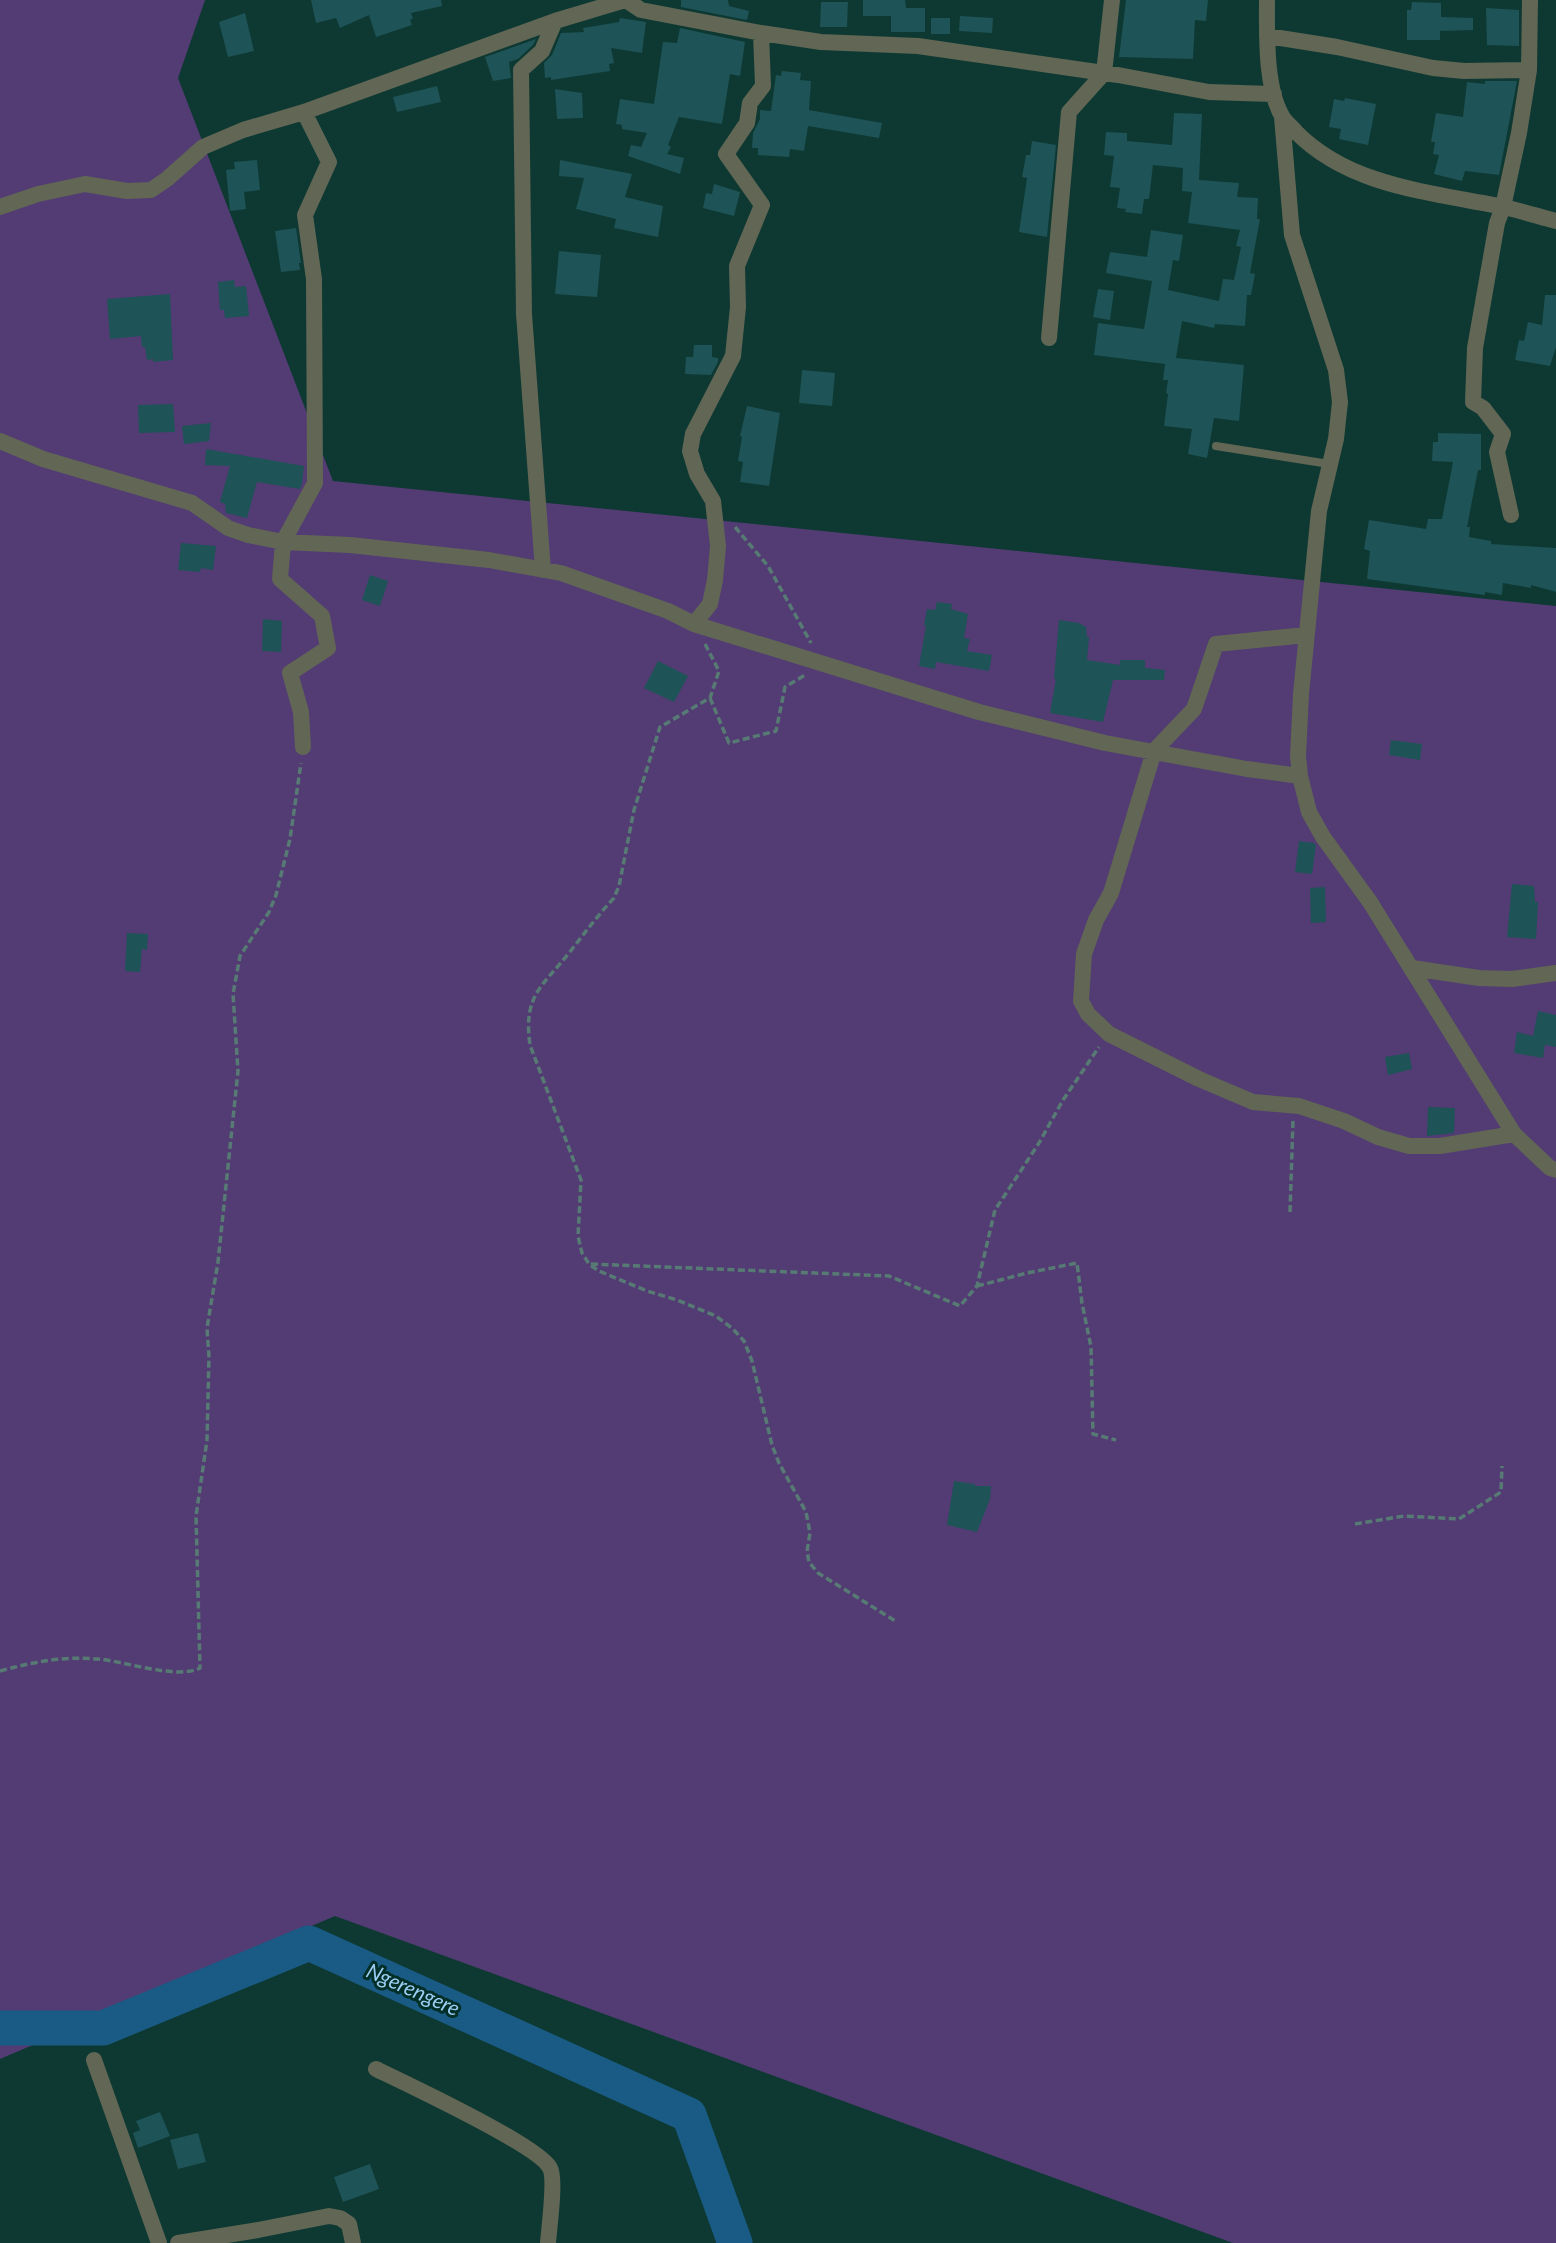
<svg xmlns="http://www.w3.org/2000/svg" width="1556" height="2243" font-family="Lato,sans-serif">
	<style>
		.green { fill: #523c73 }
		.lines { fill: none; stroke-linecap: round; stroke-linejoin: round }
		.river { stroke: #195b84; stroke-width: 35 }
		.building { fill: #1e5357 }
		.path { stroke: #577b74; stroke-width: 3.5; stroke-dasharray: 7 3.5; stroke-linecap: butt }
		.lane { stroke: #616655; stroke-width: 8 }
		.street { stroke: #616655; stroke-width: 16 }
		.labels { text-anchor: middle; stroke-width: 6; stroke-linejoin: round; paint-order: stroke }
		.water-label { font-size: 21px; font-style: italic; fill: #9dcff4; stroke: #022f28 }
	</style>
	<rect width="100%" height="100%" fill="#0e3932"/>
	<path class="green" d="M 0,0 L 205,0 L 178,78 L 333,481 L 1556,606 L 1556,2243 L 1233,2243 L 335,1916 L 0,2059 Z"/>
	<g class="lines">
		<path class="river" d="M 0,2028 L 103,2028 L 309,1943 L 689,2115 L 735,2243"/>
	</g>
	<path class="building" d="M 311,0 L 441,0 L 442,6 L 411,13 L 413,18 L 410,20 L 412,25 L 376,37 L 369,15 L 340,28 L 336,18 L 316,23 Z
		M 681,0 L 728,0 L 729,6 L 749,11 L 747,20 L 681,7 Z
		M 863,0 L 905,0 L 906,8 L 925,8 L 925,32 L 891,32 L 891,16 L 863,16 Z
		M 1126,0 L 1208,0 L 1206,21 L 1195,20 L 1193,59 L 1119,57 Z
		M 821,2 L 848,2 L 847,27 L 820,27 Z
		M 1412,2 L 1441,3 L 1441,17 L 1473,18 L 1473,30 L 1440,31 L 1440,40 L 1407,40 L 1407,10 L 1411,10 Z
		M 1486,8 L 1519,10 L 1519,46 L 1487,45 Z
		M 245,13 L 254,51 L 228,57 L 219,22 Z
		M 960,16 L 993,18 L 992,33 L 959,31 Z
		M 620,18 L 646,22 L 642,53 L 611,48 L 614,63 L 609,64 L 610,71 L 551,80 L 551,77 L 545,78 L 544,63 L 552,55 L 561,33 L 584,32 L 583,28 L 619,22 Z
		M 931,18 L 950,18 L 950,34 L 931,34 Z
		M 680,28 L 745,42 L 740,76 L 730,74 L 722,124 L 679,117 L 668,145 L 671,147 L 667,154 L 684,158 L 680,174 L 628,156 L 631,145 L 641,147 L 647,133 L 622,129 L 622,125 L 616,124 L 620,99 L 654,104 L 663,42 L 677,43 Z
		M 536,39 L 533,45 L 518,59 L 509,62 L 511,78 L 493,81 L 485,57 Z
		M 782,71 L 801,73 L 800,80 L 811,81 L 809,110 L 882,123 L 879,138 L 808,126 L 804,151 L 790,149 L 789,157 L 758,155 L 758,148 L 752,148 L 753,133 L 760,119 L 760,110 L 771,111 L 776,75 L 781,76 Z
		M 1485,81 L 1517,81 L 1499,175 L 1465,171 L 1462,181 L 1434,174 L 1439,155 L 1433,154 L 1435,142 L 1431,142 L 1436,113 L 1463,117 L 1467,82 L 1485,84 Z
		M 437,86 L 441,102 L 397,112 L 393,97 Z
		M 555,89 L 582,93 L 583,118 L 557,119 Z
		M 1345,98 L 1376,104 L 1368,145 L 1339,139 L 1341,129 L 1329,127 L 1334,99 L 1344,101 Z
		M 1174,113 L 1202,114 L 1199,180 L 1239,183 L 1237,197 L 1258,198 L 1257,219 L 1260,219 L 1250,273 L 1255,274 L 1251,295 L 1247,295 L 1245,326 L 1215,324 L 1214,328 L 1182,321 L 1176,358 L 1244,365 L 1239,421 L 1214,418 L 1207,458 L 1188,454 L 1192,429 L 1164,426 L 1168,394 L 1166,393 L 1168,380 L 1163,380 L 1165,364 L 1094,355 L 1098,323 L 1144,329 L 1152,281 L 1106,273 L 1110,252 L 1147,257 L 1151,230 L 1183,235 L 1179,261 L 1173,260 L 1168,290 L 1219,301 L 1223,279 L 1234,280 L 1241,247 L 1236,246 L 1240,230 L 1188,223 L 1192,192 L 1182,191 L 1183,168 L 1153,165 L 1149,199 L 1144,199 L 1142,214 L 1125,212 L 1126,209 L 1117,208 L 1120,188 L 1110,187 L 1114,156 L 1104,155 L 1106,132 L 1127,133 L 1127,141 L 1172,145 Z
		M 1032,141 L 1056,145 L 1047,237 L 1019,232 L 1027,178 L 1022,177 L 1026,155 L 1030,155 Z
		M 257,160 L 260,190 L 244,192 L 246,209 L 230,211 L 226,170 L 235,169 L 234,162 Z
		M 560,160 L 632,174 L 625,197 L 663,206 L 658,237 L 614,228 L 616,219 L 576,209 L 584,178 L 559,176 Z
		M 714,184 L 740,192 L 734,216 L 703,208 L 706,193 L 712,194 Z
		M 296,228 L 301,263 L 299,263 L 300,270 L 281,272 L 275,231 Z
		M 559,251 L 601,255 L 597,297 L 555,294 Z
		M 234,280 L 235,287 L 246,286 L 249,316 L 225,318 L 224,310 L 220,310 L 218,282 Z
		M 1098,289 L 1114,291 L 1110,320 L 1093,317 Z
		M 170,294 L 173,360 L 153,362 L 153,359 L 147,360 L 145,347 L 142,347 L 141,336 L 110,339 L 107,299 Z
		M 1545,295 L 1556,295 L 1556,347 L 1550,366 L 1515,360 L 1519,340 L 1524,341 L 1528,322 L 1542,325 Z
		M 694,345 L 712,345 L 712,357 L 718,358 L 718,362 L 711,375 L 685,374 L 686,357 L 693,357 Z
		M 802,370 L 835,373 L 832,406 L 799,403 Z
		M 173,404 L 175,432 L 139,433 L 138,405 Z
		M 747,406 L 780,413 L 769,486 L 740,482 L 743,462 L 738,461 L 742,437 L 740,436 Z
		M 211,423 L 209,441 L 184,444 L 182,426 Z
		M 1438,433 L 1481,434 L 1481,470 L 1478,470 L 1467,527 L 1470,527 L 1469,537 L 1491,541 L 1491,544 L 1556,548 L 1556,592 L 1531,585 L 1531,588 L 1503,583 L 1502,595 L 1485,592 L 1485,595 L 1367,579 L 1370,551 L 1364,549 L 1369,520 L 1426,529 L 1428,519 L 1442,519 L 1453,462 L 1432,461 L 1433,442 L 1438,442 Z
		M 206,449 L 304,466 L 302,484 L 300,489 L 257,482 L 247,518 L 226,513 L 225,504 L 220,502 L 230,466 L 205,465 Z
		M 181,543 L 216,546 L 213,570 L 201,568 L 200,572 L 178,570 Z
		M 370,575 L 388,581 L 380,606 L 362,600 Z
		M 937,602 L 952,604 L 951,609 L 968,614 L 964,638 L 970,639 L 967,651 L 992,655 L 989,671 L 936,662 L 935,669 L 919,666 L 926,626 L 924,625 L 927,609 L 935,610 Z
		M 263,619 L 282,621 L 281,652 L 262,651 Z
		M 1059,620 L 1079,623 L 1086,627 L 1087,637 L 1089,637 L 1087,660 L 1120,665 L 1120,660 L 1145,660 L 1145,668 L 1165,670 L 1164,680 L 1113,680 L 1103,722 L 1050,713 L 1056,679 L 1054,679 Z
		M 658,661 L 688,676 L 674,702 L 644,688 Z
		M 1391,740 L 1422,744 L 1420,760 L 1389,755 Z
		M 1299,841 L 1314,843 L 1316,845 L 1312,874 L 1295,872 Z
		M 1512,884 L 1534,886 L 1535,902 L 1538,902 L 1536,939 L 1507,937 Z
		M 1325,887 L 1326,922 L 1311,923 L 1310,888 Z
		M 127,933 L 148,934 L 147,950 L 142,949 L 140,972 L 125,971 Z
		M 1538,1011 L 1556,1015 L 1556,1047 L 1545,1045 L 1543,1058 L 1514,1053 L 1517,1032 L 1533,1036 Z
		M 1409,1053 L 1412,1069 L 1388,1075 L 1385,1057 Z
		M 1428,1107 L 1455,1108 L 1454,1133 L 1427,1136 Z
		M 954,1481 L 975,1484 L 975,1486 L 991,1486 L 990,1499 L 977,1532 L 947,1525 Z
		M 160,2112 L 170,2136 L 138,2148 L 133,2133 L 140,2130 L 136,2121 Z
		M 198,2133 L 206,2162 L 178,2169 L 170,2140 Z
		M 370,2164 L 379,2189 L 343,2202 L 334,2177 Z"/>
	<g class="lines">
		<path class="path" d="M 735,527 L 768,566 L 811,643
			M 705,644 L 719,671 L 710,698 L 660,727 L 634,810 L 619,886 L 614,898 C 598,915 584,934 569,953 C 542,987 523,995 530,1045 L 581,1180 L 578,1236 L 582,1253 L 589,1264 L 599,1271 L 647,1291 L 677,1300 L 716,1316 L 733,1329 L 744,1341 L 752,1361 L 772,1445 L 779,1463 L 806,1512 L 810,1533 L 807,1551 L 809,1562 L 818,1573 L 897,1622
			M 710,698 L 729,743 L 776,731 L 785,687 L 805,675
			M 1290,1212 L 1293,1121
			M 591,1264 L 889,1276 L 960,1306 L 977,1286 L 995,1210 L 1039,1143 L 1063,1100 L 1099,1047
			M 977,1286 L 1027,1273 L 1077,1263 L 1082,1303 L 1091,1347 L 1093,1434 L 1116,1440
			M 1355,1524 L 1404,1516 L 1459,1519 L 1501,1492 L 1502,1466
			M 0,1671 C 33,1662 63,1656 98,1659 C 124,1661 177,1680 200,1668 L 196,1516 L 207,1440 L 209,1357 L 207,1328 L 218,1262 L 238,1071 L 233,994 L 240,956 L 269,912 L 276,895 L 290,839 L 301,763"/>
		<path class="lane" d="M 1216,446 L 1329,464"/>
		<path class="street" d="M 626,0 L 641,10 L 761,33 L 821,42 L 918,46 L 1118,75 L 1209,92 L 1274,94
			M 1267,0 C 1267,33 1265,87 1282,116 C 1285,122 1292,127 1296,132 C 1349,186 1429,192 1499,206 C 1518,210 1537,216 1556,221
			M 1267,36 L 1337,47 L 1433,68 L 1464,71 L 1529,70
			M 1282,117 L 1292,235 L 1336,370 L 1340,402 L 1336,439 L 1319,511 L 1301,694 L 1298,756 L 1300,776 L 1309,812 L 1323,837 L 1370,902 L 1514,1134 L 1550,1168 L 1556,1170
			M 0,207 L 38,194 L 85,184 L 127,191 L 151,190 L 167,179 L 203,147 L 243,130 L 304,112 L 555,21 L 625,0
			M 1049,338 L 1069,112 L 1104,73 L 1112,0
			M 0,441 L 43,459 L 192,503 L 228,528 L 248,535 L 283,542 L 350,545 L 489,560 L 561,573 L 668,611 L 694,624 L 979,712 L 1105,743 L 1247,769 L 1300,776
			M 1511,515 L 1497,452 L 1503,434 L 1483,408 L 1473,402 L 1475,348 L 1497,223 L 1503,207 L 1519,133 L 1529,70 L 1530,0
			M 543,570 L 524,314 L 521,70 L 542,51 L 555,21
			M 694,624 L 710,604 L 715,580 L 718,546 L 713,501 L 697,474 L 690,451 L 693,434 L 733,356 L 738,307 L 737,266 L 762,205 L 726,154 L 747,123 L 750,103 L 763,86 L 761,33
			M 1306,635 L 1216,644 L 1194,709 L 1154,751 L 1111,893 L 1096,920 L 1084,954 L 1081,1001 L 1088,1014 L 1109,1034 L 1199,1079 L 1253,1102 L 1299,1106 L 1344,1121 L 1378,1137 L 1409,1146 L 1440,1146 L 1514,1134
			M 303,747 L 301,712 L 290,673 L 328,648 L 322,616 L 280,579 L 283,542 L 315,483 L 314,279 L 305,215 L 329,162 L 304,112
			M 1412,968 L 1479,978 L 1512,979 L 1556,973
			M 94,2060 L 159,2243
			M 376,2069 C 405,2083 539,2146 550,2168 C 556,2179 549,2228 548,2243
			M 178,2243 L 258,2230 L 329,2216 L 340,2218 L 349,2224 L 353,2243"/>
	</g>
	<g class="labels">
		<g class="water-label">
			<text transform="translate(413 1990) rotate(24)" y="7">Ngerengere</text>
		</g>
	</g>
</svg>
